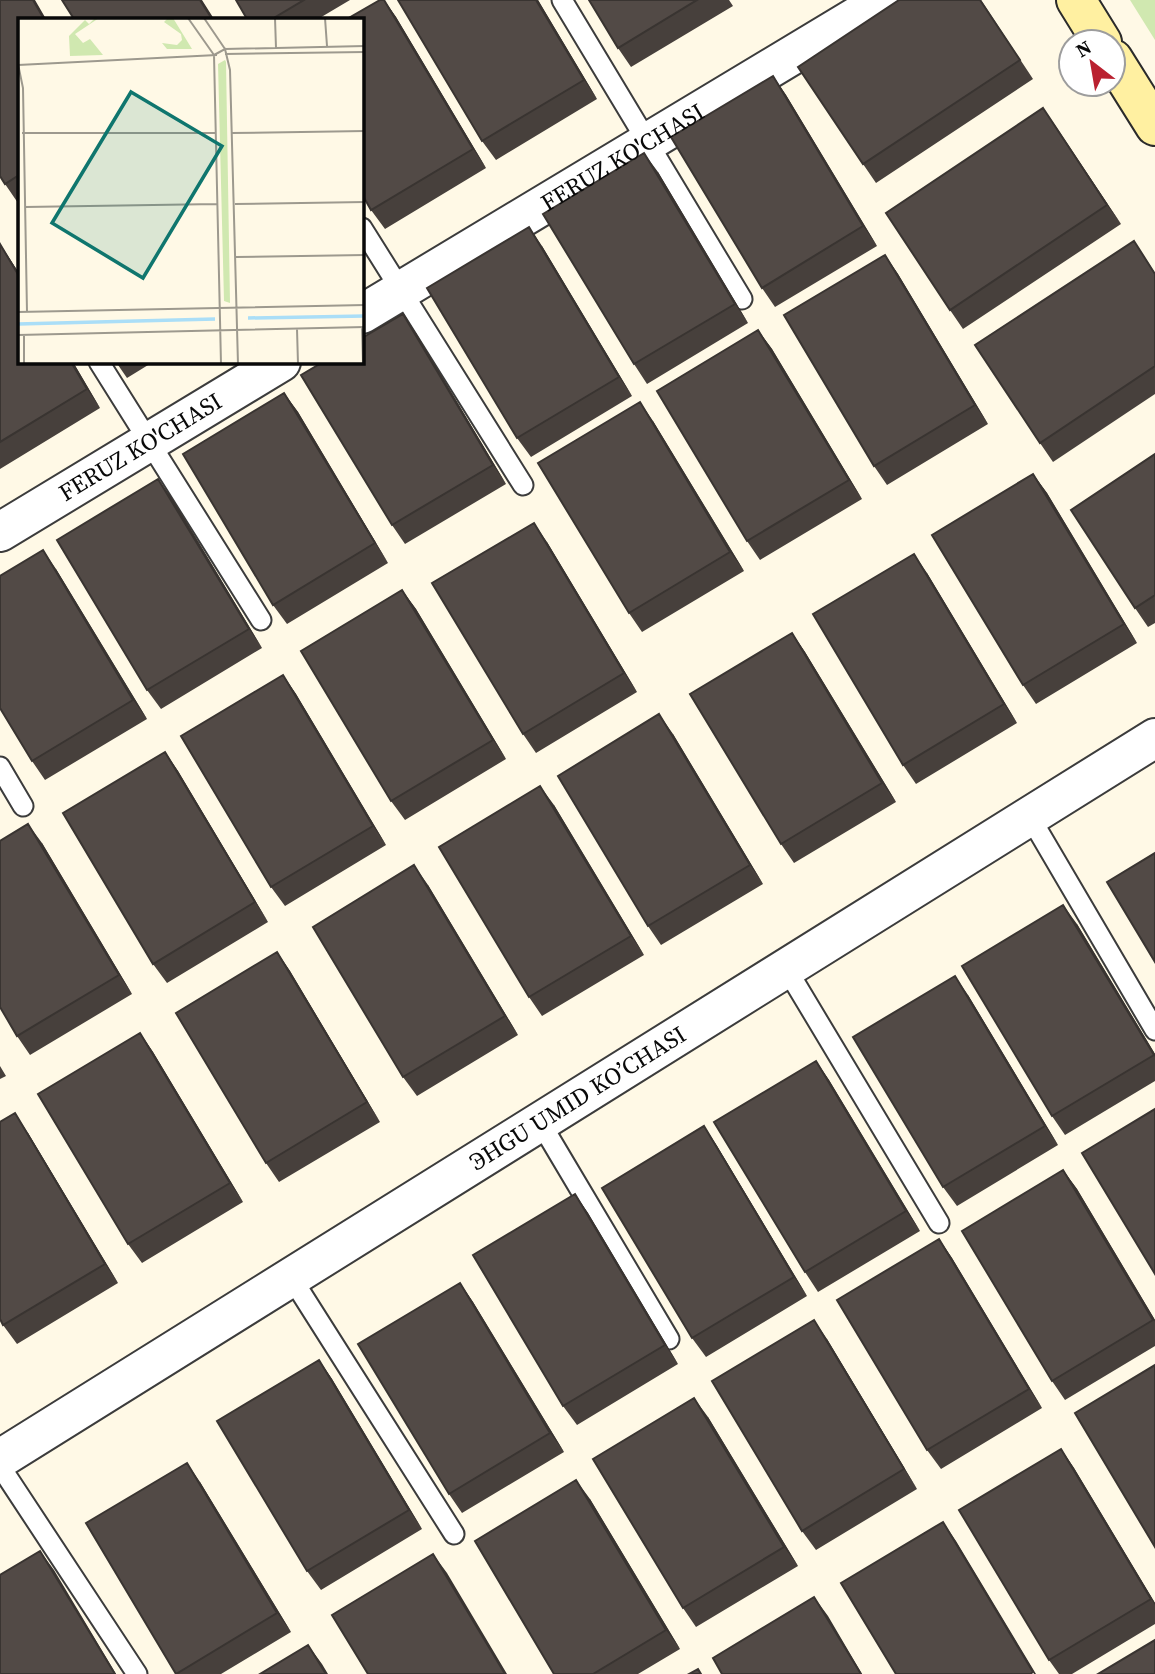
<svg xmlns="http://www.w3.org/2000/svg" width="1155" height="1674" font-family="'Source Serif 4',serif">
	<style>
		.green { fill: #d0e8b0 }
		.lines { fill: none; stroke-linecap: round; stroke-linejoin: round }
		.service-casing { stroke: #3c3c3c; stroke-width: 23 }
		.minor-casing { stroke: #3c3c3c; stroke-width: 42 }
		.secondary-casing { stroke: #2b2b2b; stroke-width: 42 }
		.service { stroke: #fff; stroke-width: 19 }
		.minor { stroke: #fff; stroke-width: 38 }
		.secondary { stroke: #fff0a1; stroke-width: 38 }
		.wall { fill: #47403c }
		.shaded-wall { fill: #393431 }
		.building { fill: #524a46; stroke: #393431; stroke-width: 2 }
		.labels { text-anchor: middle; stroke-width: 7; stroke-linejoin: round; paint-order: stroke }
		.street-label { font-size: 24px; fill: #090909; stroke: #fff }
		.inset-river { fill: none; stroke: #aadef7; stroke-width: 3.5 }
		.inset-road { fill: none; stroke: #9d998e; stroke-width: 2 }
		.view { fill: #0f766e; fill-opacity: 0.15; stroke: #0f766e; stroke-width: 3.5 }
		.inset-edge { fill: none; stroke: #090909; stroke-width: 3.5 }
	</style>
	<rect width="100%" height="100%" fill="#fff9e6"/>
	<path class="green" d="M 1130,0 L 1155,0 L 1155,40 Z"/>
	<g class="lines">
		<defs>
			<path id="service" d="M 562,0 L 742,299
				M 362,228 L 523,485
				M 99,362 L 261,620
				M 0,767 L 23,806
				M 1030,817 L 1155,1030
				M 786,968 L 939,1223
				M 540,1122 L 669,1339
				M 291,1277 L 454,1534
				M 0,1466 L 137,1674"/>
			<g id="minor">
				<path id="s1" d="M 362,314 L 884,0"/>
				<path id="s2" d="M 0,532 L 281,362"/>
				<path id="s3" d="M 0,1459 L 1155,738"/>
			</g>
			<path id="secondary" d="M 1076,0 L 1102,42
				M 1113,59 L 1155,126"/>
		</defs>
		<use href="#service" class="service-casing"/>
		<use href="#minor" class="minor-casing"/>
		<use href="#secondary" class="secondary-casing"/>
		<use href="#service" class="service"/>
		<use href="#minor" class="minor"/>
		<use href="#secondary" class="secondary"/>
	</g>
	<path class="wall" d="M 236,0 L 350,0 L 318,19 L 247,19 Z
		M 384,0 L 396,17 L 486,168 L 385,229 L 371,210 Z
		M 398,0 L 538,0 L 597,99 L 496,160 L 482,141 Z
		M 589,0 L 729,0 L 733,6 L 631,67 L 618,48 Z
		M 981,0 L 1033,79 L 876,183 L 863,164 Z
		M 19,19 L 19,202 L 18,203 L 5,184 Z
		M 773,76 L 786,95 L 877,246 L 775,307 L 762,288 Z
		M 1043,108 L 1121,224 L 963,329 L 950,310 Z
		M 658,172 L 748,323 L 647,384 L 634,364 Z
		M 1134,241 L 1155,273 L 1155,394 L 1053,462 L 1040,443 Z
		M 0,244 L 19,273 L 19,362 L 73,362 L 100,408 L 0,469 Z
		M 542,246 L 632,396 L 531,457 L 517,438 Z
		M 885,255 L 898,274 L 988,424 L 887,485 L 874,466 Z
		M 758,330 L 772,349 L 862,499 L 760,560 L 747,541 Z
		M 416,333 L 506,484 L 405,544 L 392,525 Z
		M 116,362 L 153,362 L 127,378 Z
		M 284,393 L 298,412 L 388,563 L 287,624 L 273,605 Z
		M 653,421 L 744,571 L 642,632 L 629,613 Z
		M 1155,454 L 1155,623 L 1148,627 L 1135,608 Z
		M 1033,474 L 1047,493 L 1137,643 L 1036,704 L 1023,685 Z
		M 172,498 L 262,648 L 161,709 L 147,690 Z
		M 547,542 L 637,692 L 536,753 L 523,734 Z
		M 56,569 L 147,719 L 45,780 L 32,761 Z
		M 927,573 L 1017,723 L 916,784 L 903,765 Z
		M 402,590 L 416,609 L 506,759 L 405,820 L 391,801 Z
		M 792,633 L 805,652 L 896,802 L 794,863 L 781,844 Z
		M 283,675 L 296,694 L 386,845 L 285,906 L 271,887 Z
		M 673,734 L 763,884 L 661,945 L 648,926 Z
		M 165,752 L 178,771 L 268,922 L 167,983 L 153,964 Z
		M 554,805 L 644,955 L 542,1016 L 529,997 Z
		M 42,843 L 132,994 L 30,1055 L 17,1036 Z
		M 428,885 L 518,1035 L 417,1096 L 403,1077 Z
		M 1077,924 L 1155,1054 L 1155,1081 L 1065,1135 L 1052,1116 Z
		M 277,952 L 290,971 L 380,1122 L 279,1182 L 266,1163 Z
		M 968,995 L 1058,1145 L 957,1206 L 943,1187 Z
		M 140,1033 L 153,1052 L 243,1202 L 142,1263 L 128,1244 Z
		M 816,1061 L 829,1080 L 920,1231 L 818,1292 L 805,1272 Z
		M 0,1066 L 6,1076 L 0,1079 Z
		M 704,1126 L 717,1146 L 807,1296 L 706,1357 L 692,1338 Z
		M 28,1133 L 118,1283 L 17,1344 L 3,1325 Z
		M 1063,1170 L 1077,1189 L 1155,1320 L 1155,1346 L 1065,1400 L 1052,1381 Z
		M 575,1194 L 588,1213 L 678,1364 L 577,1425 L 563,1406 Z
		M 939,1239 L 952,1258 L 1042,1408 L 941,1469 L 927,1450 Z
		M 460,1283 L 473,1302 L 564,1452 L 462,1513 L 449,1494 Z
		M 827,1339 L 917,1489 L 816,1550 L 802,1531 Z
		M 319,1360 L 332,1379 L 422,1529 L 321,1590 L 307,1571 Z
		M 708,1417 L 798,1566 L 696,1627 L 683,1608 Z
		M 1061,1449 L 1074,1468 L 1155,1603 L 1155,1624 L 1072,1674 L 1059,1674 L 1049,1660 Z
		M 200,1482 L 291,1632 L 221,1674 L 176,1674 Z
		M 590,1499 L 680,1649 L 638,1674 L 554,1674 Z"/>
	<path class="shaded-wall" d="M 33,0 L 35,0 L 46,19 L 44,19 Z
		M 200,0 L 202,0 L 214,19 L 212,19 Z
		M 384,0 L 396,17 L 486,168 L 473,149 Z
		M 536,0 L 538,0 L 597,99 L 584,80 Z
		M 773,76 L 786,95 L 877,246 L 863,226 Z
		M 1043,108 L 1057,128 L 1121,224 L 1107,205 Z
		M 644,153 L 658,172 L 748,323 L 735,304 Z
		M 529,227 L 542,246 L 632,396 L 619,377 Z
		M 0,244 L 19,273 L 19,276 Z
		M 885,255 L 898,274 L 988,424 L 975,405 Z
		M 403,314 L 416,333 L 506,484 L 493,465 Z
		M 758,330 L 772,349 L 862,499 L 849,480 Z
		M 71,362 L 73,362 L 100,408 L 87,389 Z
		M 284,393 L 298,412 L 388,563 L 375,543 Z
		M 640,402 L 653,421 L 744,571 L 730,552 Z
		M 1033,474 L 1047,493 L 1137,643 L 1124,624 Z
		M 158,479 L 172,498 L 262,648 L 249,629 Z
		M 534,523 L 547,542 L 637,692 L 624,673 Z
		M 43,550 L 56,569 L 147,719 L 133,700 Z
		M 914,554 L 927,573 L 1017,723 L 1004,704 Z
		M 402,590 L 416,609 L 506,759 L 493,740 Z
		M 792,633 L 805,652 L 896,802 L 882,783 Z
		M 283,675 L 296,694 L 386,845 L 373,826 Z
		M 659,714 L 673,734 L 763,884 L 750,865 Z
		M 165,752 L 178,771 L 268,922 L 255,902 Z
		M 540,786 L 554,805 L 644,955 L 631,936 Z
		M 28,824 L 42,843 L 132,994 L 119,975 Z
		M 414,865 L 428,885 L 518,1035 L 505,1016 Z
		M 1063,905 L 1077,924 L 1155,1054 L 1155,1057 Z
		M 277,952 L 290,971 L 380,1122 L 367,1102 Z
		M 955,976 L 968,995 L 1058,1145 L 1045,1126 Z
		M 140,1033 L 153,1052 L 243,1202 L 230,1183 Z
		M 816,1061 L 829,1080 L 920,1231 L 906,1211 Z
		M 15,1113 L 28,1133 L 118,1283 L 105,1264 Z
		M 704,1126 L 717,1146 L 807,1296 L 794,1277 Z
		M 1063,1170 L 1077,1189 L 1155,1320 L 1155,1322 Z
		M 575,1194 L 588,1213 L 678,1364 L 665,1345 Z
		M 939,1239 L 952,1258 L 1042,1408 L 1029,1389 Z
		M 460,1283 L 473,1302 L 564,1452 L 550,1433 Z
		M 814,1320 L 827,1339 L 917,1489 L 904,1469 Z
		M 319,1360 L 332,1379 L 422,1529 L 409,1510 Z
		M 694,1398 L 708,1417 L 798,1566 L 784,1547 Z
		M 1061,1449 L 1074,1468 L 1155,1603 L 1155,1605 Z
		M 187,1463 L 200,1482 L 291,1632 L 277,1613 Z
		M 576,1480 L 590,1499 L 680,1649 L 666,1630 Z
		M 943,1522 L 956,1541 L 1036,1674 L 1034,1674 L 1033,1672 Z
		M 40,1551 L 54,1570 L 116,1674 L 115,1674 Z
		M 433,1554 L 447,1573 L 507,1674 L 505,1674 Z
		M 814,1597 L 828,1616 L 862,1674 L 861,1674 Z
		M 308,1645 L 322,1664 L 328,1674 L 326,1674 Z"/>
	<path class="building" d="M 0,0 L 33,0 L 44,19 L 19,19 L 19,175 L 5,184 L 0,176 Z
		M 62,0 L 200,0 L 212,19 L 74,19 Z
		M 236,0 L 304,0 L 272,19 L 247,19 Z
		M 380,0 L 384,0 L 473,149 L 371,210 L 362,194 L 362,19 L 347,19 Z
		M 398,0 L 536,0 L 584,80 L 482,141 Z
		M 589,0 L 697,0 L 618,48 Z
		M 899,0 L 980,0 L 1020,60 L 863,164 L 798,67 Z
		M 773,76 L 863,226 L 762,288 L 671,137 Z
		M 1043,108 L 1107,205 L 950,310 L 886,213 Z
		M 644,153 L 735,304 L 634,364 L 543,214 Z
		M 529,227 L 619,377 L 517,438 L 427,288 Z
		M 1134,241 L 1155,274 L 1155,366 L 1040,443 L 975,345 Z
		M 0,244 L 19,276 L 19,362 L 71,362 L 87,389 L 0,442 Z
		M 885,255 L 975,405 L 874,466 L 784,315 Z
		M 403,314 L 493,465 L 392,525 L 301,375 L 323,362 L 362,362 L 362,338 Z
		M 758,330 L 849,480 L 747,541 L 657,391 Z
		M 284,393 L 375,543 L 273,605 L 183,454 Z
		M 640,402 L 730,552 L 629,613 L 538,463 Z
		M 1155,454 L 1155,595 L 1135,608 L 1071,510 Z
		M 1033,474 L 1124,624 L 1023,685 L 932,535 Z
		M 158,479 L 249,629 L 147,690 L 57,540 Z
		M 534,523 L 624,673 L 523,734 L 432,583 Z
		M 43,550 L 133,700 L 32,761 L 0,708 L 0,576 Z
		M 914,554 L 1004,704 L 903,765 L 813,614 Z
		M 402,590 L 493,740 L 391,801 L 301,651 Z
		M 792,633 L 882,783 L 781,844 L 690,694 Z
		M 283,675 L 373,826 L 271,887 L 181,736 Z
		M 659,714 L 750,865 L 648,926 L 558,776 Z
		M 165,752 L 255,902 L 153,964 L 63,813 Z
		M 540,786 L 631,936 L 529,997 L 439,847 Z
		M 28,824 L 119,975 L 17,1036 L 0,1007 L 0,841 Z
		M 1155,853 L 1155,962 L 1107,882 Z
		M 414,865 L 505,1016 L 403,1077 L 313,927 Z
		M 1063,905 L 1154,1055 L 1052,1116 L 962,966 Z
		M 277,952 L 367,1102 L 266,1163 L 176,1013 Z
		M 955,976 L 1045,1126 L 943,1187 L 853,1037 Z
		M 140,1033 L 230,1183 L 128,1244 L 38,1094 Z
		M 816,1061 L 906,1211 L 805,1272 L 714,1122 Z
		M 1155,1109 L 1155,1274 L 1082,1153 Z
		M 15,1113 L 105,1264 L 3,1325 L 0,1319 L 0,1122 Z
		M 704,1126 L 794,1277 L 692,1338 L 602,1188 Z
		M 1063,1170 L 1153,1320 L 1052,1381 L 962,1231 Z
		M 575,1194 L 665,1345 L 563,1406 L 473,1255 Z
		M 939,1239 L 1029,1389 L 927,1450 L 837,1300 Z
		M 460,1283 L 550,1433 L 449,1494 L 358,1344 Z
		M 814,1320 L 904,1469 L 802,1531 L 712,1381 Z
		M 319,1360 L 409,1510 L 307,1571 L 217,1421 Z
		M 1155,1365 L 1155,1547 L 1075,1413 Z
		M 694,1398 L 784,1547 L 683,1608 L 593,1459 Z
		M 1061,1449 L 1151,1599 L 1049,1660 L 959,1510 Z
		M 187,1463 L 277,1613 L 176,1674 L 86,1523 Z
		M 576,1480 L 666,1630 L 593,1674 L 554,1674 L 475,1541 Z
		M 943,1522 L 1033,1672 L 1030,1674 L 896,1674 L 841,1583 Z
		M 40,1551 L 115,1674 L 0,1674 L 0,1575 Z
		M 433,1554 L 505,1674 L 368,1674 L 332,1615 Z
		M 814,1597 L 861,1674 L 722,1674 L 713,1658 Z
		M 1155,1640 L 1155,1674 L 1098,1674 Z
		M 308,1645 L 326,1674 L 260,1674 Z
		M 698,1669 L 701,1674 L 689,1674 Z"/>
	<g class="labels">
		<g class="street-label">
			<text dy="8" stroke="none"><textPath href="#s1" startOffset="304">FERUZ KO'CHASI</textPath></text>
			<text dy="8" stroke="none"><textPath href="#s2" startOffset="164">FERUZ KO'CHASI</textPath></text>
			<text dy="8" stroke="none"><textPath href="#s3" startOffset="681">ЭHGU UMID KO’CHASI</textPath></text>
		</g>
	</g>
	<g transform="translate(18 18)">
		<rect width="346" height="346" fill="#fff9e6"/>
		<path d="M 77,0 L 81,0 L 57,16 L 65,25 L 72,21 L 85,37 L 52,38 L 51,18 L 67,2 L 71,6 ZM 150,0 L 155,0 L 174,31 L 149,31 L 144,25 L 159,27 L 164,22 L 163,16 L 146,4 ZM 207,42 L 208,44 L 212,285 L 206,283 L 200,46 Z" fill="#d0e8b0"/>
		<path class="inset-river" d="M 230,300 L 347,298M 0,306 L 197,301"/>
		<path class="inset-road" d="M 170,0 L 196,37 L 203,346M 186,0 L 207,31M 257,0 L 258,30M 307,0 L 309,28M 207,31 L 347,28M 207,36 L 347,34M 196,37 L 207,31 L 212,52 L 220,346M 0,46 L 5,70 L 9,294M 0,47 L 199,37M 4,115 L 198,115M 213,115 L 347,113M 217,186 L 347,184M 7,189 L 199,186M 218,239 L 347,237M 0,294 L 347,287M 344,309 L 345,346M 279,311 L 280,346M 0,317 L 347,309M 6,317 L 6,346"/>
		<path class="view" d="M 113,74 L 204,128 L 125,260 L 34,205 Z"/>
		<rect width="346" height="346" class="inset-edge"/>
	</g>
	<g transform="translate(1092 63) rotate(329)"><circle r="33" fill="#ffffff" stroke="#9d9d9d" stroke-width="2"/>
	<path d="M0-5L12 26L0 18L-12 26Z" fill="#ba2130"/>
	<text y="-10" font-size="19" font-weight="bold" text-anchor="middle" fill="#090909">N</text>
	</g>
</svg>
